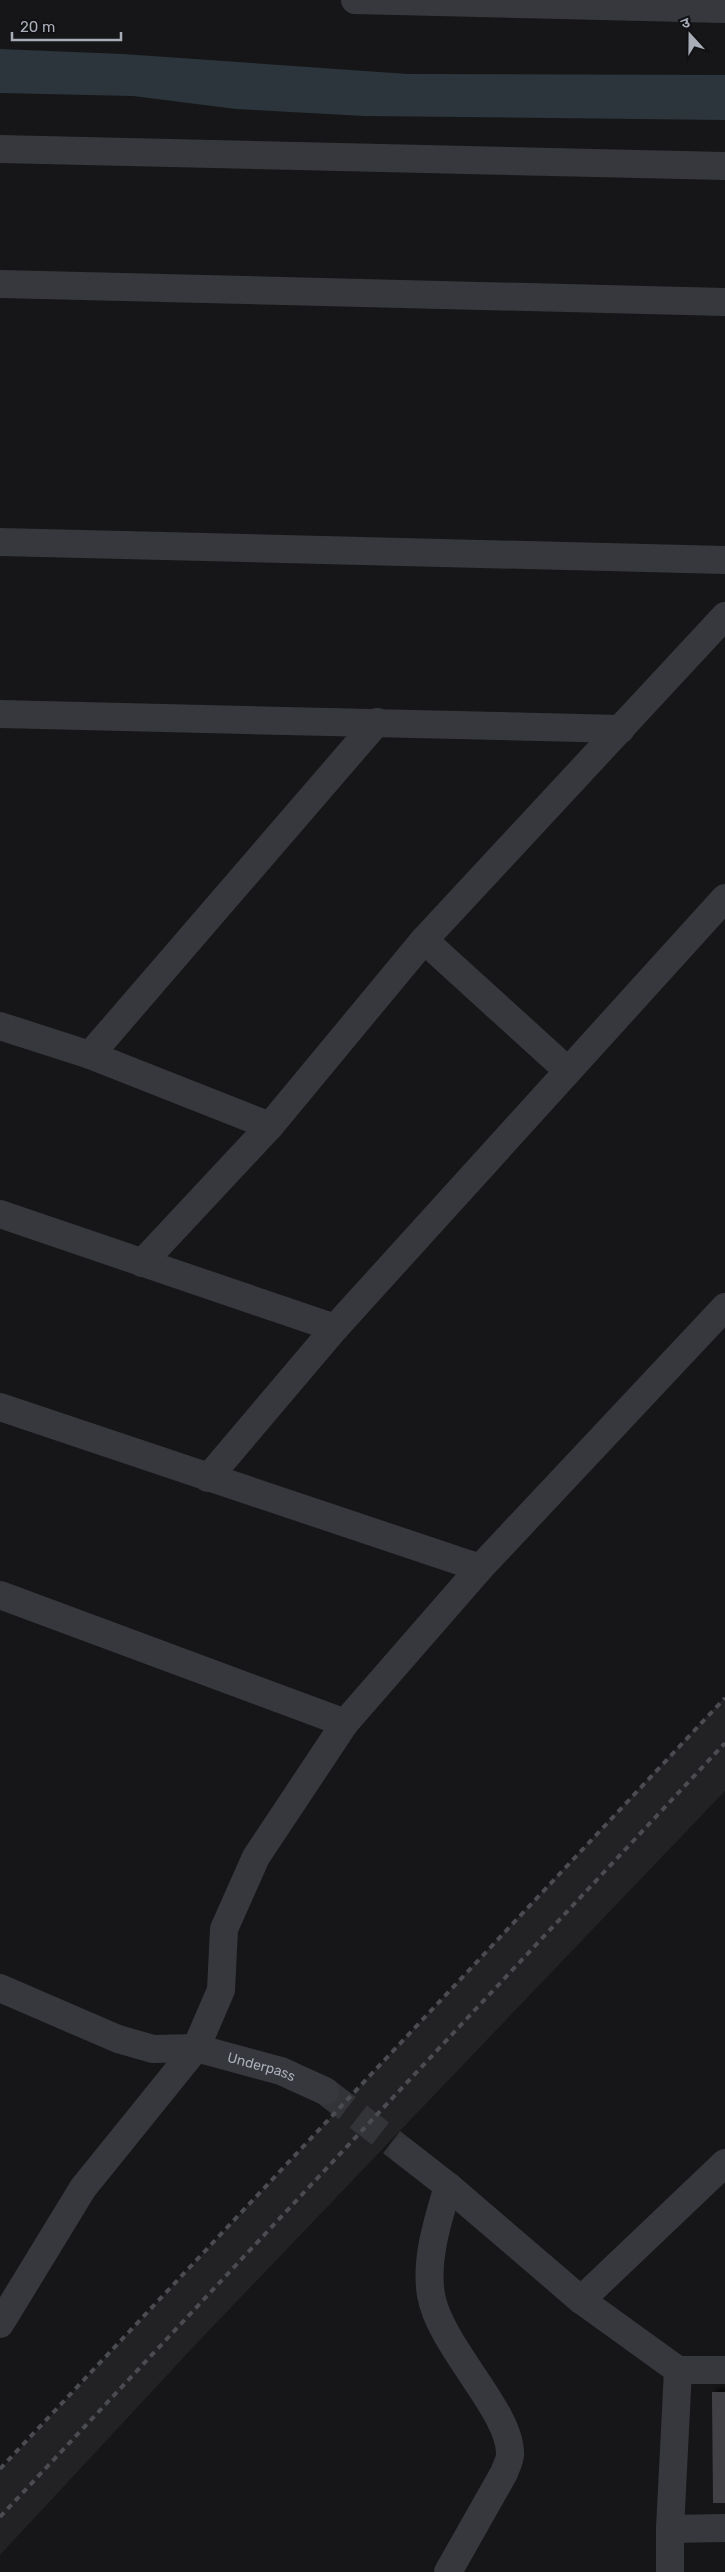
<svg xmlns="http://www.w3.org/2000/svg" width="725" height="2572" font-family="Rubik,'Noto Sans Devanagari',sans-serif">
	<style>
		.built { fill: #222225 }
		.water { fill: #2c353c }
		.building { fill: #404145; filter: url(#shadow) }
		.lines { fill: none; stroke-linecap: round; stroke-linejoin: round }
		.minor-tunnel { stroke: #333438; stroke-width: 28; stroke-dasharray: 28 14; stroke-linecap: butt }
		.minor { stroke: #37383d; stroke-width: 28 }
		.rail { stroke: #4a4c52; stroke-width: 4; stroke-dasharray: 6 5; stroke-linecap: butt }
		.labels { text-anchor: middle; stroke-width: 5; stroke-linejoin: round; paint-order: stroke }
		.street-label { font-size: 14px; fill: #a8adb8; stroke: #111113 }
	</style>
	<defs>
		<filter id="shadow"><feDropShadow dx="4.5" dy="-4.5" stdDeviation="2.5" flood-color="#0009"/></filter>
	</defs>
	<rect width="100%" height="100%" fill="#161618"/>
	<path class="built" d="M 725,1697 L 725,1791 L 197,2343 L 0,2555 L 0,2470 Z"/>
	<path class="water" d="M 0,49 L 123,54 L 408,74 L 725,75 L 725,120 L 364,116 L 236,109 L 133,96 L 0,93 Z"/>
	<path class="building" d="M 712,2392 L 725,2392 L 725,2503 L 713,2503 Z"/>
	<g class="lines">
		<path class="minor-tunnel" d="M 325,2091 L 403,2151"/>
		<g class="minor">
			<path d="M 355,0 L 725,9"/>
			<path d="M 0,149 L 725,166"/>
			<path d="M 0,284 L 725,302"/>
			<path d="M 0,542 L 725,560"/>
			<path d="M 0,714 L 621,729"/>
			<path d="M 424,940 L 567,1070"/>
			<path d="M 0,1026 L 90,1055 L 270,1126"/>
			<path d="M 90,1055 L 377,722"/>
			<path d="M 0,1214 L 335,1328"/>
			<path d="M 142,1263 L 270,1126 L 424,940 L 725,616"/>
			<path d="M 0,1407 L 480,1568"/>
			<path d="M 208,1478 L 335,1328 L 725,898"/>
			<path d="M 0,1595 L 345,1723 L 256,1857 L 224,1929 L 221,1990 L 196,2048 L 83,2188 L 0,2324"/>
			<path d="M 345,1723 L 480,1568 L 725,1307"/>
			<path id="s1" d="M 0,1988 L 118,2039 L 153,2049 L 196,2048 L 281,2071 L 325,2091"/>
			<path d="M 403,2151 L 448,2186 L 581,2300 L 678,2370 L 670,2529 L 670,2572"/>
			<path d="M 448,2186 C 438,2221 425,2258 431,2295 C 440,2347 512,2412 510,2455 C 510,2460 506,2467 504,2473 L 448,2572"/>
			<path d="M 581,2300 L 725,2163"/>
			<path d="M 678,2370 L 725,2370"/>
			<path d="M 670,2529 L 725,2528"/>
		</g>
		<path class="rail" d="M 0,2469 L 725,1698
			M 0,2517 L 725,1743"/>
	</g>
	<g class="labels">
		<g class="street-label">
			<text dy="5" stroke="none"><textPath href="#s1" startOffset="276">Underpass</textPath></text>
		</g>
	</g>
	<g transform="translate(690 35) rotate(339)" stroke="#111113" stroke-width="4" paint-order="stroke">
	<path d="M0-4L9 19L0 12L-9 19Z" fill="#a8adb8"/>
	<text y="-8" font-size="14" font-weight="bold" text-anchor="middle" fill="#a8adb8">उ</text>
	</g>
	<path d="M12 32v8h109v-8" fill="none" stroke="#a8adb8" stroke-width="2.5"/>
	<text x="20" y="32" font-size="15" fill="#a8adb8" stroke="#111113" stroke-width="4" paint-order="stroke">20 m</text>
</svg>
